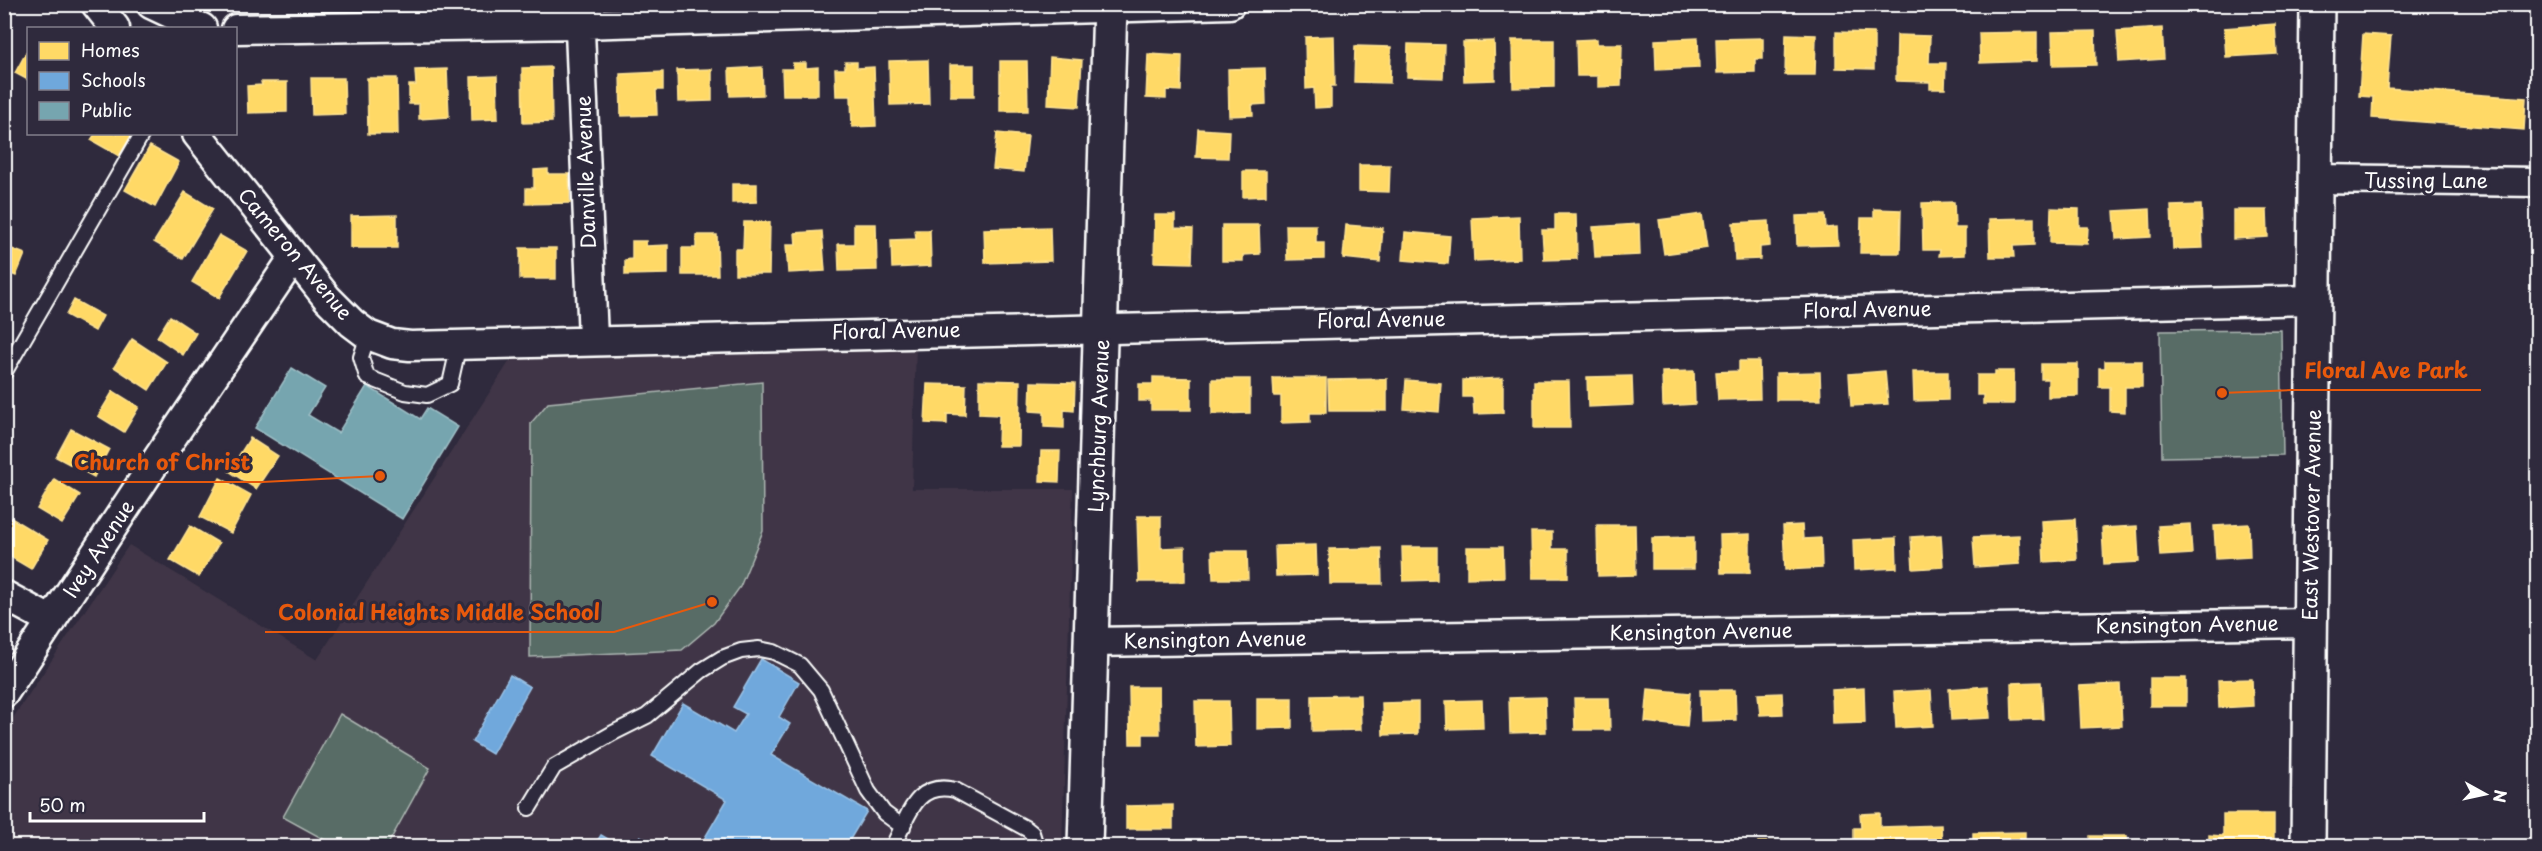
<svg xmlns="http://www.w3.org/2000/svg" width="2542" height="851" font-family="'Playpen Sans',sans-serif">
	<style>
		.built { fill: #413647 }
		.green { fill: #586c66; stroke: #acb6b2; stroke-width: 1.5 }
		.homes { fill: #ffd966; stroke: #ffe494; stroke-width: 1.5 }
		.schools { fill: #6fa8dc; stroke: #9ac2e6; stroke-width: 1.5 }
		.public { fill: #76a5af; stroke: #9fc0c7; stroke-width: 1.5 }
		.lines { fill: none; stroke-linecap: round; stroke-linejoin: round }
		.lane-casing { stroke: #fff; stroke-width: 18 }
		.street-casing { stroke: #fff; stroke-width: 33 }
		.secondary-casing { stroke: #fff; stroke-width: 38 }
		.lane { stroke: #2f2a3d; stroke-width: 14 }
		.street { stroke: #2f2a3d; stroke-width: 28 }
		.secondary { stroke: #2f2a3d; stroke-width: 33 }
		.labels { text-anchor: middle; stroke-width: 6; stroke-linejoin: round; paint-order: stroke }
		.street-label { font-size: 20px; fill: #fff; stroke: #2f2a3d }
		.leader { fill: none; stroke: #e8590c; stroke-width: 2 }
		.callout-dot { fill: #e8590c; stroke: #2f2a3d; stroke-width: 2 }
		.callout-label { font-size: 21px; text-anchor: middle; font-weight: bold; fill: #e8590c; stroke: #2f2a3d; stroke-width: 6; stroke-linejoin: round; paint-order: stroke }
	</style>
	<rect width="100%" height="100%" fill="#2f2a3d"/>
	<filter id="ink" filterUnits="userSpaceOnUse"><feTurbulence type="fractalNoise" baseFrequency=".0167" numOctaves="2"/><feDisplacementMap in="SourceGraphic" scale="12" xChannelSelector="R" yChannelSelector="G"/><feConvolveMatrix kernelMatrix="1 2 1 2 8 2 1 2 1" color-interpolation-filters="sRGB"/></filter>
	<g filter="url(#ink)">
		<path class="built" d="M 916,342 L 912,489 L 1073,489 L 1062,846 L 5,846 L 5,730 L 129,545 L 317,660 L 515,353 Z"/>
		<path class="green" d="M 2281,330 L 2283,455 L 2162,457 L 2160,331 Z
			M 762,382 L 763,531 L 740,587 L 714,623 L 682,650 L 530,657 L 531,423 L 548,403 Z
			M 340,714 L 430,768 L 387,846 L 336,846 L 283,817 Z"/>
		<path class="homes" d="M 2275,24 L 2277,54 L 2226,57 L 2224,28 Z
			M 2162,28 L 2164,59 L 2119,62 L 2117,31 Z
			M 2095,31 L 2096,65 L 2053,66 L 2052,32 Z
			M 1836,32 L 1874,33 L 1874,69 L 1836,68 Z
			M 2037,32 L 2037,61 L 1980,63 L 1979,33 Z
			M 1786,34 L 1816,35 L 1815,75 L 1785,75 Z
			M 2363,34 L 2391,36 L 2387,88 L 2526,98 L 2524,130 L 2372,118 L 2373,97 L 2359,96 Z
			M 1897,35 L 1930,36 L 1929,63 L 1946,63 L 1945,89 L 1930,89 L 1930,82 L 1896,81 Z
			M 1334,36 L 1335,86 L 1331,86 L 1331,107 L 1315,108 L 1314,88 L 1306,89 L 1305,37 Z
			M 1698,38 L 1699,68 L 1656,70 L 1655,40 Z
			M 1763,38 L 1763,59 L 1755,59 L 1755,72 L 1717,73 L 1716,39 Z
			M 1597,39 L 1597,44 L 1622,44 L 1621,86 L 1598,87 L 1598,76 L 1577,76 L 1576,40 Z
			M 1512,40 L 1554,40 L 1554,87 L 1513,88 Z
			M 1494,41 L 1495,80 L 1464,81 L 1463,42 Z
			M 1408,44 L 1444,45 L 1443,78 L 1407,77 Z
			M 1355,46 L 1391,47 L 1390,83 L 1354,82 Z
			M 28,49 L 28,80 L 15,73 Z
			M 1148,54 L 1182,56 L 1181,91 L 1166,90 L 1166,99 L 1146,98 Z
			M 1050,57 L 1082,60 L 1079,107 L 1048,105 Z
			M 928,60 L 929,104 L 890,105 L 889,61 Z
			M 1000,61 L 1027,61 L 1028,111 L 1000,111 Z
			M 845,62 L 857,62 L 857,68 L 874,67 L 876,126 L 852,127 L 851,96 L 836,96 L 835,69 L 845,69 Z
			M 793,63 L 806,63 L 806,68 L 818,67 L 818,95 L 783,95 L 782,69 L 793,69 Z
			M 950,65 L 974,65 L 974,96 L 950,96 Z
			M 551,67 L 552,122 L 523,123 L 522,68 Z
			M 762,67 L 763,95 L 730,96 L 729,69 Z
			M 1265,68 L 1266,104 L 1252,105 L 1253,115 L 1229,116 L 1228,69 Z
			M 447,69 L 449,117 L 419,119 L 419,104 L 409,104 L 409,85 L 416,85 L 415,70 Z
			M 712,69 L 712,101 L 678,102 L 677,70 Z
			M 663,72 L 663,90 L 656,90 L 657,115 L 621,116 L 620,74 Z
			M 497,76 L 498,119 L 472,120 L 471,77 Z
			M 311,78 L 344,78 L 345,114 L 312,115 Z
			M 367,78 L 397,78 L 398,134 L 368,134 Z
			M 261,82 L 287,82 L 287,112 L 248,113 L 247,86 L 262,85 Z
			M 1198,129 L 1229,131 L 1228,158 L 1196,157 Z
			M 997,133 L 1028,136 L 1024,172 L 993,169 Z
			M 95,134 L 132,134 L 119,156 L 91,140 Z
			M 150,146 L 179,162 L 155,207 L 125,190 Z
			M 1359,165 L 1390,165 L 1389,192 L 1359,191 Z
			M 548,169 L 548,174 L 569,174 L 570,203 L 526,204 L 526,188 L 534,188 L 534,170 Z
			M 1243,171 L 1266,171 L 1266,196 L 1243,197 Z
			M 732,184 L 757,184 L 757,202 L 732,203 Z
			M 185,192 L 213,209 L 183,259 L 154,242 Z
			M 1954,202 L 1955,228 L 1965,228 L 1965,255 L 1939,256 L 1940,250 L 1923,250 L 1922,203 Z
			M 2201,205 L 2203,248 L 2173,249 L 2171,206 Z
			M 2051,208 L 2079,209 L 2079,227 L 2088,227 L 2087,244 L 2050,243 Z
			M 1874,209 L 1901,210 L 1900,253 L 1860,253 L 1861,218 L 1874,218 Z
			M 2150,209 L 2151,237 L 2116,239 L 2114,211 Z
			M 2233,210 L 2267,210 L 2268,237 L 2233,239 Z
			M 1555,214 L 1576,214 L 1577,259 L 1544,260 L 1542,230 L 1555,230 Z
			M 1702,214 L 1707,248 L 1664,254 L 1659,220 Z
			M 397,215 L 397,248 L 351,248 L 351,216 Z
			M 1155,215 L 1175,215 L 1175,228 L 1193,229 L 1192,263 L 1154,262 Z
			M 1825,215 L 1826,228 L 1837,227 L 1838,245 L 1797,246 L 1796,216 Z
			M 1519,216 L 1520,259 L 1474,261 L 1472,218 Z
			M 2034,218 L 2034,245 L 2013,246 L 2014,257 L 1990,257 L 1989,219 Z
			M 1769,221 L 1770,246 L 1760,247 L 1760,259 L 1735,260 L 1733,223 Z
			M 744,222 L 770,222 L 769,274 L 735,274 L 735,249 L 743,249 Z
			M 854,224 L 876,224 L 877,270 L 839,271 L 838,244 L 854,244 Z
			M 1639,224 L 1640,255 L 1595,257 L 1593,227 Z
			M 1222,225 L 1259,225 L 1260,254 L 1243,255 L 1243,261 L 1222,261 Z
			M 1286,225 L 1316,225 L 1316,243 L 1324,243 L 1324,259 L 1287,260 Z
			M 1346,225 L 1383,228 L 1380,262 L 1343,258 Z
			M 1050,227 L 1051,261 L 985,263 L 984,229 Z
			M 915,230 L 930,230 L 931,266 L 892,268 L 891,240 L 916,239 Z
			M 822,231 L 825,271 L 788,273 L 786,245 L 796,245 L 795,233 Z
			M 1405,232 L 1450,236 L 1448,264 L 1403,260 Z
			M 219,235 L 247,251 L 219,298 L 192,282 Z
			M 696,235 L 717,235 L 718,275 L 682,275 L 682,248 L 696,248 Z
			M 632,241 L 646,241 L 646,246 L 668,245 L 668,274 L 625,275 L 625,260 L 632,259 Z
			M 4,246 L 25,254 L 16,276 L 4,271 Z
			M 520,248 L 556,248 L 556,279 L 520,279 Z
			M 74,300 L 103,316 L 95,331 L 66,315 Z
			M 170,316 L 196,333 L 183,355 L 157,337 Z
			M 132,339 L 167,362 L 149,390 L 114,367 Z
			M 1739,361 L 1759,361 L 1760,399 L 1718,400 L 1716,372 L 1739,371 Z
			M 2105,361 L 2142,361 L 2142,387 L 2125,387 L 2125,412 L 2110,411 L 2110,387 L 2099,387 L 2099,368 L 2105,368 Z
			M 2041,364 L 2078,364 L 2078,396 L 2048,397 L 2048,379 L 2041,379 Z
			M 1694,371 L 1695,404 L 1663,406 L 1662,372 Z
			M 1885,371 L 1888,404 L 1851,406 L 1849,374 Z
			M 1995,371 L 2014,371 L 2014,404 L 1983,404 L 1983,395 L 1977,395 L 1977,375 L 1995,375 Z
			M 1820,372 L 1821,400 L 1776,400 L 1776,373 Z
			M 1913,372 L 1948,372 L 1948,400 L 1914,401 Z
			M 1632,376 L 1633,405 L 1588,407 L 1587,377 Z
			M 1153,377 L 1191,378 L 1191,410 L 1151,410 L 1151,401 L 1139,401 L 1139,384 L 1153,384 Z
			M 1273,378 L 1326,378 L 1326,413 L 1310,413 L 1310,422 L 1281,423 L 1281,396 L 1274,396 Z
			M 1503,378 L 1503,413 L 1474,414 L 1473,397 L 1463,397 L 1463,380 Z
			M 1212,379 L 1250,379 L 1250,413 L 1212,414 Z
			M 1387,379 L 1387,411 L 1329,411 L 1328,380 Z
			M 979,380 L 1020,381 L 1019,446 L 998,446 L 999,415 L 979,414 Z
			M 1406,380 L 1441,383 L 1439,412 L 1404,409 Z
			M 1534,381 L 1569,381 L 1570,428 L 1534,428 Z
			M 1031,382 L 1075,383 L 1074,411 L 1064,410 L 1064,428 L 1044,427 L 1044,412 L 1030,411 Z
			M 927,384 L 966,385 L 965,415 L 947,414 L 947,424 L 925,423 Z
			M 113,391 L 139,407 L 124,432 L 98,416 Z
			M 71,429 L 109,449 L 94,477 L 56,457 Z
			M 250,438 L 278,456 L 256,489 L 229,471 Z
			M 1041,451 L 1060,451 L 1059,482 L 1040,481 Z
			M 220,478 L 251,495 L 231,533 L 200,517 Z
			M 54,479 L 80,495 L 62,524 L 37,509 Z
			M 1137,516 L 1161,516 L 1161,548 L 1185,547 L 1185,582 L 1139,582 Z
			M 11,518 L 48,540 L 31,569 L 4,553 L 4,530 Z
			M 2075,519 L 2077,560 L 2044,562 L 2042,521 Z
			M 2190,524 L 2192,554 L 2160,556 L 2158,526 Z
			M 2249,524 L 2250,557 L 2216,559 L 2214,526 Z
			M 1597,525 L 1635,525 L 1636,575 L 1598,576 Z
			M 1802,525 L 1803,539 L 1821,538 L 1822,568 L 1785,570 L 1783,526 Z
			M 190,526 L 219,543 L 199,577 L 170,560 Z
			M 2137,526 L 2139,562 L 2104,564 L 2102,528 Z
			M 1531,532 L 1552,532 L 1552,549 L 1568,549 L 1568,578 L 1532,578 Z
			M 1750,534 L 1750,573 L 1721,573 L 1720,535 Z
			M 1941,535 L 1943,567 L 1913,569 L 1911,537 Z
			M 2019,535 L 2020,564 L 1975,567 L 1973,537 Z
			M 1694,537 L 1694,569 L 1652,569 L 1652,538 Z
			M 1896,538 L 1897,568 L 1854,570 L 1853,540 Z
			M 1316,545 L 1317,575 L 1276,576 L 1275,546 Z
			M 1402,547 L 1437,547 L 1437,580 L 1403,581 Z
			M 1467,547 L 1503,547 L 1504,577 L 1467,578 Z
			M 1381,548 L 1382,584 L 1330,584 L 1329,549 Z
			M 1212,551 L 1247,551 L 1248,579 L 1213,579 Z
			M 2150,678 L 2186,678 L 2186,706 L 2150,706 Z
			M 2252,679 L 2253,706 L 2219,708 L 2218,680 Z
			M 2041,682 L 2043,719 L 2012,720 L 2011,683 Z
			M 2120,684 L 2122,726 L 2081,728 L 2079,686 Z
			M 1988,686 L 1990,718 L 1951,720 L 1949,689 Z
			M 1129,687 L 1159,687 L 1160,734 L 1143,734 L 1143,744 L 1130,744 Z
			M 1864,688 L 1865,723 L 1833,724 L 1832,690 Z
			M 1648,689 L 1690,693 L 1687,727 L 1645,722 Z
			M 1700,690 L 1735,690 L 1736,720 L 1701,721 Z
			M 1931,690 L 1933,726 L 1896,728 L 1894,692 Z
			M 1782,693 L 1783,714 L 1760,715 L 1758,694 Z
			M 1360,695 L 1361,730 L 1312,731 L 1312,696 Z
			M 1545,697 L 1546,732 L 1510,733 L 1509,698 Z
			M 1257,698 L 1292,698 L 1292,728 L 1257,729 Z
			M 1574,698 L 1609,698 L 1610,730 L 1575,730 Z
			M 1482,700 L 1483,728 L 1447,729 L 1446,701 Z
			M 1195,701 L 1229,701 L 1230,746 L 1196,747 Z
			M 1418,702 L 1418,734 L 1383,735 L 1382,703 Z
			M 1173,805 L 1173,829 L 1126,829 L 1126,806 Z
			M 1880,813 L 1880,827 L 1941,825 L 1942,846 L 1854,846 L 1854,828 L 1861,828 L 1860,814 Z
			M 2223,814 L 2274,814 L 2274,846 L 2209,846 L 2209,835 L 2223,836 Z
			M 2025,832 L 2025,841 L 2041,841 L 2041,846 L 1973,846 L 1973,833 Z
			M 2090,836 L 2127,836 L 2127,846 L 2090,846 Z
			M 1491,840 L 1492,846 L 1473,846 L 1473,841 Z
			M 1607,842 L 1629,842 L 1629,846 L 1607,846 Z
			M 1758,842 L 1811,842 L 1811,846 L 1758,846 Z"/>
		<path class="schools" d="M 761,659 L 799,682 L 779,717 L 790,724 L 771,755 L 867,811 L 846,846 L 700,846 L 727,800 L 652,756 L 683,703 L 734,733 L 746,714 L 733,707 Z
			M 510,675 L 530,687 L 492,754 L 472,742 Z
			M 601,835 L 620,846 L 594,846 Z
			M 640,836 L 658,846 L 633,846 Z"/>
		<path class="public" d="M 292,368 L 325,388 L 308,415 L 338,433 L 367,386 L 420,419 L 427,408 L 458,427 L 402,519 L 255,428 Z"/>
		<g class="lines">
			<defs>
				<path id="lane" d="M 368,335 L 361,357 L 367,377 L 405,392 L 427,395 L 450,384 L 459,344
					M 4,373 L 142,134
					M 529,808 L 554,767 L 613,733 L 647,716 L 701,671 L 722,658 L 741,651 L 759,649 L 774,652 L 800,665 L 821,690 L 868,791 L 884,813 L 903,827
					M 893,846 C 908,818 915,780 955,790 L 1027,829 L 1032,833 L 1036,846"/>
				<path id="street" d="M 96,4 L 115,28
					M 151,4 L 202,28
					M 579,7 L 593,339
					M 236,29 L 580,24 L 1230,4
					M 197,134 L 327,298 L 352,323 L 368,335 L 392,344 L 410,346 C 1044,327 1679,314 2314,300
					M 2315,179 L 2538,182
					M 4,595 L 52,621
					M 1092,642 L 2311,623
					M 4,693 L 158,458 L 294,257"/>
				<path id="secondary" d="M 1085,846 L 1110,4
					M 2308,846 L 2317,4"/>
			</defs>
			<use href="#lane" class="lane-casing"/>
			<use href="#street" class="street-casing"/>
			<use href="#secondary" class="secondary-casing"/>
			<use href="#lane" class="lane"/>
			<use href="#street" class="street"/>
			<use href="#secondary" class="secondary"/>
		</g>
	</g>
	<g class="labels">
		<g class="street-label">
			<text transform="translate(586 172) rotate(-92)" y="7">Danville Avenue</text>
			<text x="2426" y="188">Tussing Lane</text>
			<text transform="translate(295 254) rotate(50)" y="7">Cameron Avenue</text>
			<text transform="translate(1867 310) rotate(-1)" y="7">Floral Avenue</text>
			<text transform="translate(1381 320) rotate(-1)" y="7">Floral Avenue</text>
			<text transform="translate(896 331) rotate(-1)" y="7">Floral Avenue</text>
			<text transform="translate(1099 426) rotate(-88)" y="7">Lynchburg Avenue</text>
			<text transform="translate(2312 515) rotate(-89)" y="7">East Westover Avenue</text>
			<text transform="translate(99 549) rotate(-57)" y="7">Ivey Avenue</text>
			<text transform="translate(2187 625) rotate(-1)" y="7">Kensington Avenue</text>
			<text transform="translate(1701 632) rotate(-1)" y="7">Kensington Avenue</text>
			<text transform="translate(1215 640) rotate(-1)" y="7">Kensington Avenue</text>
		</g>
	</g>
	<path class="leader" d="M2222 393L2292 390H2481M380 476L262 482H61M712 602L614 632H265"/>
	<g class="callout-dot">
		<circle cx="2222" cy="393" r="6"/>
		<circle cx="380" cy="476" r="6"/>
		<circle cx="712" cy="602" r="6"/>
	</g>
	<g class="callout-label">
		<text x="2386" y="378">Floral Ave Park</text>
		<text x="162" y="470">Church of Christ</text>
		<text x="439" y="620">Colonial Heights Middle School</text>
	</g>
	<rect width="2542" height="851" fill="none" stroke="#2f2a3d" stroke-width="24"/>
	<rect x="12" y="12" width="2518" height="827" fill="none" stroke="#fff" stroke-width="2" filter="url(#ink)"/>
	<rect x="27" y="27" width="210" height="108" fill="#2f2a3d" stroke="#827f8b" stroke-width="1.5"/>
	<rect x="39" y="42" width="30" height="18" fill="#ffd966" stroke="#827f8b" stroke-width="1.5"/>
	<text x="81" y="57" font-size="18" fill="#ffffff">Homes</text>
	<rect x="39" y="72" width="30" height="18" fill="#6fa8dc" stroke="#827f8b" stroke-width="1.5"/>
	<text x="81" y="87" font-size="18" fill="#ffffff">Schools</text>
	<rect x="39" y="102" width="30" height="18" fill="#76a5af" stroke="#827f8b" stroke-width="1.5"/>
	<text x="81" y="117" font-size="18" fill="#ffffff">Public</text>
	<g transform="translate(2485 794) rotate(98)" stroke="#2f2a3d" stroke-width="4.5" paint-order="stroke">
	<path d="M0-4.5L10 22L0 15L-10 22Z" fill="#ffffff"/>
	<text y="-9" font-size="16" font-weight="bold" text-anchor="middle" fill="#ffffff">N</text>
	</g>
	<path d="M30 812v9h174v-9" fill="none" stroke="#ffffff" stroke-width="3"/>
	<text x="39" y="812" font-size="18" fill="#ffffff" stroke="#2f2a3d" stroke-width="4.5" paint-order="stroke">50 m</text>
</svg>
